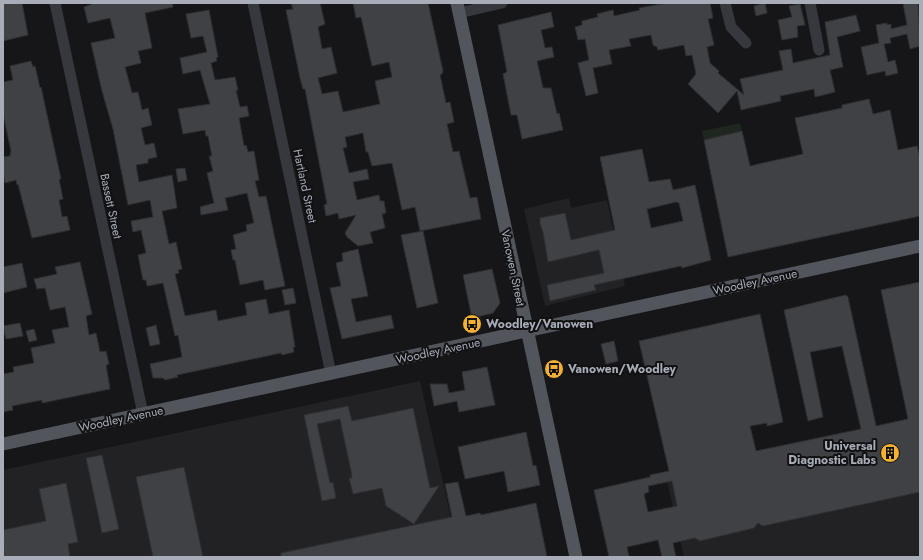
<svg xmlns="http://www.w3.org/2000/svg" width="923" height="560" font-family="Jost,sans-serif">
	<style>
		.built { fill: #222225 }
		.green { fill: #1e261f }
		.building { fill: #404145; stroke: #303034; fill-rule: evenodd }
		.lines { fill: none; stroke-linecap: round; stroke-linejoin: round }
		.minor { stroke: #37383d; stroke-width: 11 }
		.major { stroke: #53555c; stroke-width: 13 }
		.labels { text-anchor: middle; stroke-width: 4; stroke-linejoin: round; paint-order: stroke }
		.street-label { font-size: 12px; fill: #a8adb8; stroke: #111113 }
		.poi-label { font-size: 12px; font-weight: bold; fill: #a8adb8; stroke: #111113; text-anchor: start }
	</style>
	<rect width="100%" height="100%" fill="#161618"/>
	<path class="built" d="M 569,198 L 571,208 L 607,200 L 625,286 L 545,306 L 524,209 Z
		M 420,381 L 460,557 L 3,557 L 3,470 Z
		M 920,417 L 920,557 L 684,557 L 665,472 Z"/>
	<path class="green" d="M 740,123 L 742,131 L 704,140 L 702,131 Z"/>
	<path class="building" d="M 3,3 L 22,3 L 28,35 L 3,41 Z
		M 95,3 L 172,3 L 173,7 L 145,13 L 152,48 L 138,51 L 141,63 L 125,67 L 132,93 L 138,92 L 142,110 L 148,108 L 152,125 L 141,128 L 145,145 L 154,143 L 157,157 L 148,159 L 148,163 L 136,165 L 139,182 L 172,175 L 177,208 L 162,211 L 169,244 L 176,242 L 182,269 L 178,270 L 179,273 L 175,274 L 185,316 L 216,310 L 218,321 L 247,315 L 245,303 L 266,299 L 269,314 L 289,310 L 295,347 L 293,347 L 294,352 L 282,355 L 281,353 L 177,375 L 178,377 L 165,380 L 163,378 L 153,378 L 150,364 L 182,357 L 178,335 L 175,336 L 163,283 L 147,286 L 146,280 L 143,280 L 138,255 L 146,253 L 141,230 L 133,232 L 131,221 L 153,217 L 150,200 L 128,205 L 113,129 L 102,91 L 91,43 L 115,38 L 110,18 L 88,23 L 84,7 Z
		M 291,3 L 320,3 L 325,24 L 318,27 L 322,49 L 331,47 L 337,73 L 318,78 L 322,94 L 338,91 L 343,112 L 380,104 L 375,81 L 392,77 L 389,62 L 372,66 L 361,17 L 356,18 L 353,3 L 428,3 L 443,71 L 442,74 L 440,75 L 446,103 L 450,102 L 454,122 L 447,124 L 453,152 L 459,151 L 470,198 L 477,197 L 481,219 L 420,231 L 415,207 L 402,210 L 392,163 L 372,166 L 368,152 L 366,152 L 363,133 L 345,137 L 347,147 L 343,148 L 349,173 L 367,169 L 369,179 L 353,182 L 357,200 L 379,195 L 380,201 L 384,201 L 386,213 L 382,214 L 385,228 L 370,232 L 373,243 L 358,246 L 347,237 L 345,233 L 356,215 L 339,219 L 338,213 L 326,216 L 324,205 L 327,204 L 323,183 L 305,89 L 303,89 L 300,78 L 286,10 L 293,9 Z
		M 667,3 L 710,3 L 713,18 L 708,19 L 714,45 L 707,47 L 710,63 L 719,71 L 718,73 L 744,95 L 740,79 L 783,70 L 779,51 L 791,49 L 793,63 L 830,55 L 825,22 L 856,15 L 860,31 L 837,37 L 843,67 L 830,70 L 835,92 L 815,97 L 814,89 L 780,96 L 781,101 L 741,110 L 737,91 L 718,113 L 688,84 L 696,74 L 692,55 L 686,56 L 684,45 L 658,50 L 657,47 L 653,45 L 651,35 L 629,39 L 631,46 L 609,50 L 612,64 L 593,68 L 598,93 L 586,96 L 578,63 L 589,60 L 585,39 L 578,40 L 575,27 L 582,25 L 582,21 L 598,17 L 597,14 L 613,10 L 614,16 L 640,10 L 639,8 Z
		M 765,3 L 767,13 L 756,16 L 754,6 Z
		M 903,3 L 918,3 L 920,46 L 910,49 L 907,34 L 890,38 L 891,43 L 884,44 L 888,62 L 895,60 L 898,73 L 886,76 L 885,71 L 867,75 L 861,47 L 879,43 L 876,25 L 887,23 L 887,25 L 891,24 L 891,29 L 907,25 Z
		M 800,4 L 805,25 L 797,26 L 798,37 L 782,40 L 778,20 L 792,17 L 789,6 Z
		M 209,10 L 218,57 L 216,58 L 217,61 L 211,63 L 215,80 L 235,77 L 238,90 L 236,90 L 240,107 L 247,106 L 249,116 L 239,118 L 244,146 L 246,145 L 248,152 L 254,151 L 259,180 L 255,181 L 259,197 L 266,196 L 285,286 L 265,290 L 263,280 L 240,285 L 235,260 L 233,260 L 231,250 L 236,249 L 233,235 L 247,231 L 246,225 L 254,223 L 247,193 L 225,198 L 228,210 L 201,215 L 200,207 L 214,203 L 207,173 L 213,171 L 209,156 L 212,156 L 208,136 L 206,136 L 205,130 L 183,134 L 178,109 L 210,104 L 200,70 L 183,74 L 180,58 L 207,52 L 203,36 L 191,38 L 186,14 Z
		M 551,12 L 554,27 L 541,30 L 545,48 L 552,47 L 554,57 L 537,61 L 543,88 L 551,88 L 557,114 L 559,113 L 563,130 L 522,139 L 517,115 L 511,115 L 503,74 L 507,72 L 498,25 Z
		M 31,61 L 33,67 L 35,66 L 40,88 L 41,87 L 61,179 L 59,179 L 63,199 L 59,200 L 62,217 L 67,216 L 70,230 L 32,238 L 18,184 L 17,185 L 16,180 L 5,183 L 3,173 L 3,157 L 10,156 L 11,151 L 3,114 L 3,82 L 13,80 L 10,66 Z
		M 869,99 L 873,114 L 890,110 L 898,150 L 917,146 L 920,159 L 920,216 L 728,257 L 704,140 L 742,131 L 750,166 L 803,154 L 795,118 L 842,108 L 842,105 Z
		M 642,149 L 649,182 L 670,179 L 673,190 L 695,185 L 711,260 L 682,268 L 681,266 L 594,285 L 596,290 L 550,301 L 547,285 L 604,273 L 599,250 L 548,262 L 543,232 L 540,224 L 540,218 L 565,213 L 571,240 L 615,230 L 600,157 ZM 676,202 L 679,203 L 683,221 L 651,228 L 647,209 Z
		M 185,168 L 187,180 L 178,182 L 176,169 Z
		M 423,231 L 438,303 L 417,308 L 401,235 Z
		M 358,249 L 368,296 L 351,299 L 356,322 L 391,315 L 394,328 L 342,339 L 330,288 L 341,286 L 336,263 L 343,261 L 342,253 Z
		M 80,262 L 92,314 L 86,316 L 89,335 L 96,333 L 100,352 L 106,351 L 109,364 L 106,365 L 110,389 L 42,403 L 42,400 L 12,406 L 13,410 L 3,412 L 3,374 L 14,372 L 13,367 L 34,363 L 31,348 L 55,343 L 52,330 L 69,327 L 65,307 L 50,310 L 45,288 L 37,289 L 34,279 L 57,274 L 55,267 Z
		M 22,263 L 27,287 L 3,293 L 3,267 Z
		M 492,269 L 500,303 L 493,313 L 472,318 L 463,275 Z
		M 920,282 L 920,492 L 763,526 L 758,523 L 754,528 L 700,541 L 695,538 L 673,543 L 676,557 L 662,557 L 658,540 L 627,547 L 629,557 L 609,557 L 594,490 L 650,477 L 650,475 L 669,471 L 639,341 L 760,314 L 783,422 L 767,426 L 767,423 L 750,426 L 756,451 L 861,429 L 842,346 L 810,352 L 823,417 L 808,421 L 784,310 L 833,298 L 846,295 L 848,297 L 876,426 L 908,419 L 881,290 ZM 672,481 L 677,506 L 648,512 L 644,494 L 649,492 L 648,486 Z
		M 293,288 L 296,303 L 285,305 L 282,290 Z
		M 20,323 L 23,336 L 6,339 L 3,326 Z
		M 156,325 L 160,344 L 150,346 L 146,328 Z
		M 34,329 L 37,340 L 29,342 L 26,331 Z
		M 614,341 L 618,361 L 606,364 L 601,344 Z
		M 487,367 L 495,405 L 459,412 L 457,401 L 434,406 L 430,384 L 447,384 L 449,393 L 465,390 L 462,372 Z
		M 348,406 L 352,421 L 413,408 L 430,488 L 439,486 L 414,524 L 386,506 L 382,488 L 353,494 L 349,478 L 352,478 L 351,471 L 340,419 L 317,424 L 330,483 L 333,482 L 336,498 L 322,501 L 304,415 Z
		M 526,432 L 533,466 L 536,465 L 540,485 L 508,492 L 504,471 L 465,479 L 458,447 Z
		M 102,455 L 119,529 L 102,533 L 86,458 Z
		M 184,467 L 203,557 L 153,557 L 136,477 Z
		M 458,482 L 466,516 L 480,513 L 481,515 L 536,503 L 547,557 L 281,557 L 281,553 L 452,517 L 445,484 Z
		M 66,483 L 78,542 L 68,544 L 70,557 L 4,557 L 3,530 L 46,521 L 39,489 Z"/>
	<g class="lines">
		<path class="minor" d="M 55,3 L 143,414
			M 253,3 L 331,374
			M 725,3 L 731,27 L 746,43
			M 810,3 L 819,50
			M 459,13 L 502,3"/>
		<path class="major" d="M 457,3 L 576,557
			M 3,444 L 920,246"/>
	</g>
	<defs>
		<symbol id="bus-disc" viewBox="-11 -11 22 22"><circle r="9.5" fill="#f2b134" stroke="#111113"/><path d="M-5-6H5V4H4V6H2V4H-2V6H-4V4H-5ZM-3.5-4V0h7V-4ZM-3.5 1.2v1.5H-2V1.2ZM2 1.2v1.5H3.5V1.2Z" fill="#111"/></symbol>
		<symbol id="building-disc" viewBox="-11 -11 22 22"><circle r="9.5" fill="#f2b134" stroke="#111113"/><path d="M-4-6H4V6H1V3H-1V6H-4ZM-2.5-4.3h1.7v1.8h-1.7ZM.8-4.3h1.7v1.8H.8ZM-2.5-1h1.7V.8h-1.7ZM.8-1h1.7V.8H.8Z" fill="#111"/></symbol>
	</defs>
	<g fill-rule="evenodd">
		<use href="#bus-disc" x="461" y="313" width="22" height="22"/>
		<use href="#bus-disc" x="543" y="358" width="22" height="22"/>
		<use href="#building-disc" x="879" y="442" width="22" height="22"/>
	</g>
	<g class="labels">
		<g class="street-label">
			<text transform="translate(305 186) rotate(78)" y="4">Hartland Street</text>
			<text transform="translate(111 206) rotate(78)" y="4">Bassett Street</text>
			<text transform="translate(513 268) rotate(78)" y="4">Vanowen Street</text>
			<text transform="translate(755 282) rotate(-12)" y="4">Woodley Avenue</text>
			<text transform="translate(438 351) rotate(-12)" y="4">Woodley Avenue</text>
			<text transform="translate(121 419) rotate(-12)" y="4">Woodley Avenue</text>
		</g>
		<g class="poi-label">
			<text x="486" y="328">Woodley/Vanowen</text>
			<text x="568" y="373">Vanowen/Woodley</text>
			<text x="876" y="450" text-anchor="end">Universal<tspan x="876" dy="14">Diagnostic Labs</tspan></text>
		</g>
	</g>
	<rect width="923" height="560" fill="none" stroke="#a8adb8" stroke-width="8"/>
</svg>
